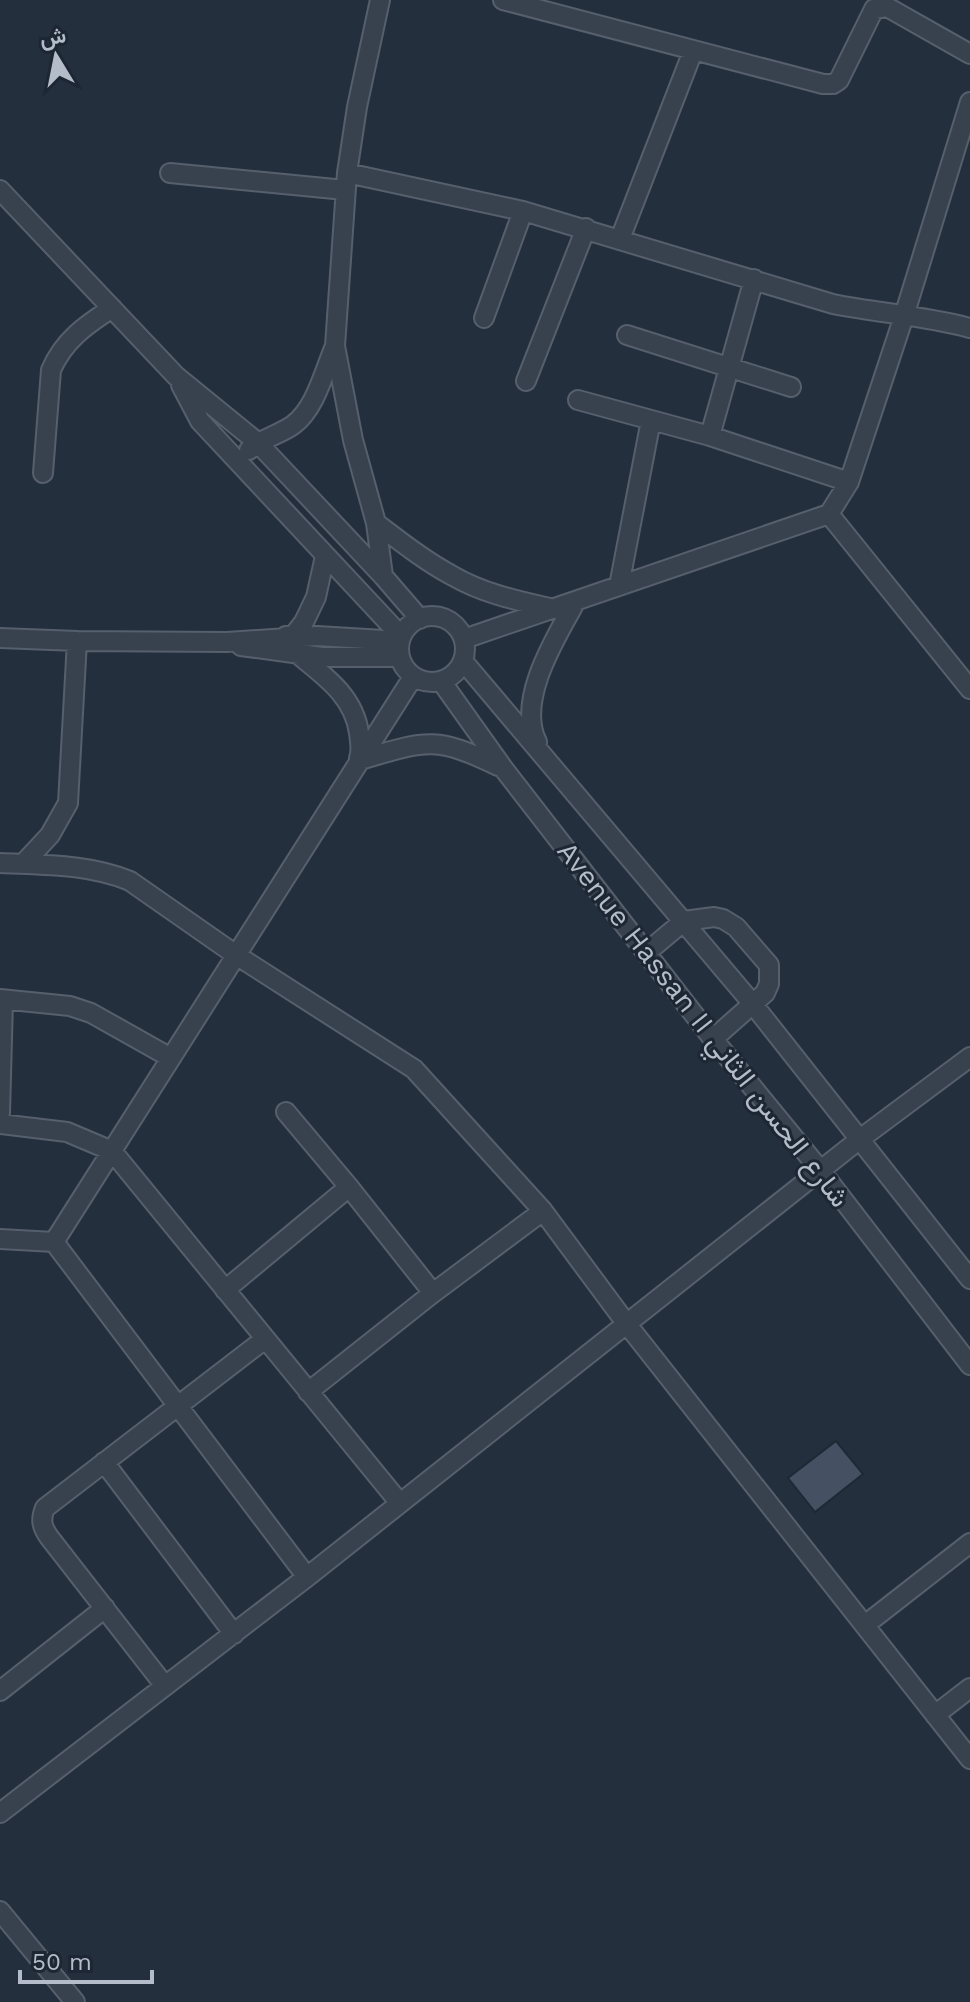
<svg xmlns="http://www.w3.org/2000/svg" width="970" height="2002" font-family="'Work Sans',Vazirmatn,sans-serif">
	<style>
		.building { fill: #455162; stroke: #1f2835; stroke-width: 2 }
		.lines { fill: none; stroke-linecap: round; stroke-linejoin: round }
		.minor-casing { stroke: #565f6c; stroke-width: 22 }
		.minor { stroke: #38414e; stroke-width: 18 }
		.labels { text-anchor: middle; stroke-width: 6; stroke-linejoin: round; paint-order: stroke }
		.street-label { font-size: 28px; fill: #b4bcc9; stroke: #1d2633 }
	</style>
	<rect width="100%" height="100%" fill="#242f3e"/>
	<path class="building" d="M 836,1441 L 863,1474 L 815,1512 L 788,1478 Z"/>
	<g class="lines">
		<defs>
			<path id="minor" d="M 380,0 L 357,107 L 347,173 L 335,346 L 353,440 L 376,523 L 383,576
				M 503,0 L 823,84 L 833,84 L 839,80 L 874,9 L 887,7 L 970,54
				M 170,173 L 345,190
				M 347,173 L 523,211 L 833,304 C 878,313 925,316 970,328
				M 0,190 L 176,376 L 257,442 L 383,576 L 420,619
				M 620,239 L 693,51
				M 484,318 L 523,211
				M 627,335 L 791,387
				M 526,381 L 586,228
				M 181,385 L 200,421 L 401,636
				M 578,400 L 710,436 L 849,482
				M 710,436 L 754,279
				M 249,450 C 262,438 279,435 293,425 C 316,408 324,371 335,346
				M 43,473 L 51,370 C 64,340 86,325 112,308
				M 829,514 L 970,689
				M 376,523 C 401,542 425,561 453,576 C 484,594 519,601 554,609
				M 619,586 L 651,420
				M399 649a33 33 0 1 1 66 0a33 33 0 1 1-66 0Z
				M 286,636 L 294,635 L 304,622 L 316,597 L 325,556
				M 0,638 L 77,641 L 227,642 L 317,636 L 400,641
				M 464,639 L 829,514 L 849,482 L 904,316 L 970,102
				M 241,646 L 322,657 L 400,657
				M 300,656 C 326,677 354,697 359,733 C 360,742 362,750 359,758
				M 463,661 L 752,1003 L 970,1279
				M 441,681 L 503,768 L 713,1039 L 821,1171 L 970,1365
				M 537,742 C 516,700 556,637 576,601
				M 360,760 C 425,741 434,735 498,766
				M 0,863 C 44,865 89,864 130,881 L 236,955 L 414,1069 L 543,1211 L 626,1323 L 970,1759
				M 23,864 L 50,835 L 68,803 L 77,641
				M 647,952 L 684,921 L 714,917 L 723,919 L 736,927 L 769,965 L 769,984 L 765,993 L 713,1039
				M 0,999 L 70,1006 L 91,1013 L 171,1058
				M 286,1112 L 349,1187 L 433,1293
				M 0,1113 L 3,1000
				M 0,1124 L 67,1132 L 112,1151 L 399,1502
				M 0,1239 L 54,1242
				M 54,1242 L 413,677
				M 54,1242 L 307,1577
				M 225,1290 L 349,1187
				M 308,1392 L 433,1293 L 543,1211
				M 104,1462 L 234,1634
				M 865,1625 L 970,1543
				M 165,1686 L 49,1537 C 42,1527 40,1520 45,1508 L 265,1339
				M 0,1691 L 105,1608
				M 935,1715 L 970,1688
				M 0,1813 L 307,1577 L 860,1139 L 970,1057
				M 0,1911 L 75,2002"/>
		</defs>
		<use href="#minor" class="minor-casing"/>
		<use href="#minor" class="minor"/>
	</g>
	<g class="labels">
		<g class="street-label">
			<text transform="translate(704 1024) rotate(52)" y="10">Avenue Hassan II شارع الحسن الثاني</text>
		</g>
	</g>
	<g transform="translate(56 56) rotate(350)" stroke="#1d2633" stroke-width="6" paint-order="stroke">
	<path d="M0-6L14 30L0 20L-14 30Z" fill="#b4bcc9"/>
	<text y="-12" font-size="22" font-weight="bold" text-anchor="middle" fill="#b4bcc9">ش</text>
	</g>
	<path d="M20 1970v12h132v-12" fill="none" stroke="#b4bcc9" stroke-width="4"/>
	<text x="32" y="1970" font-size="24" fill="#b4bcc9" stroke="#1d2633" stroke-width="6" paint-order="stroke">50 m</text>
</svg>
